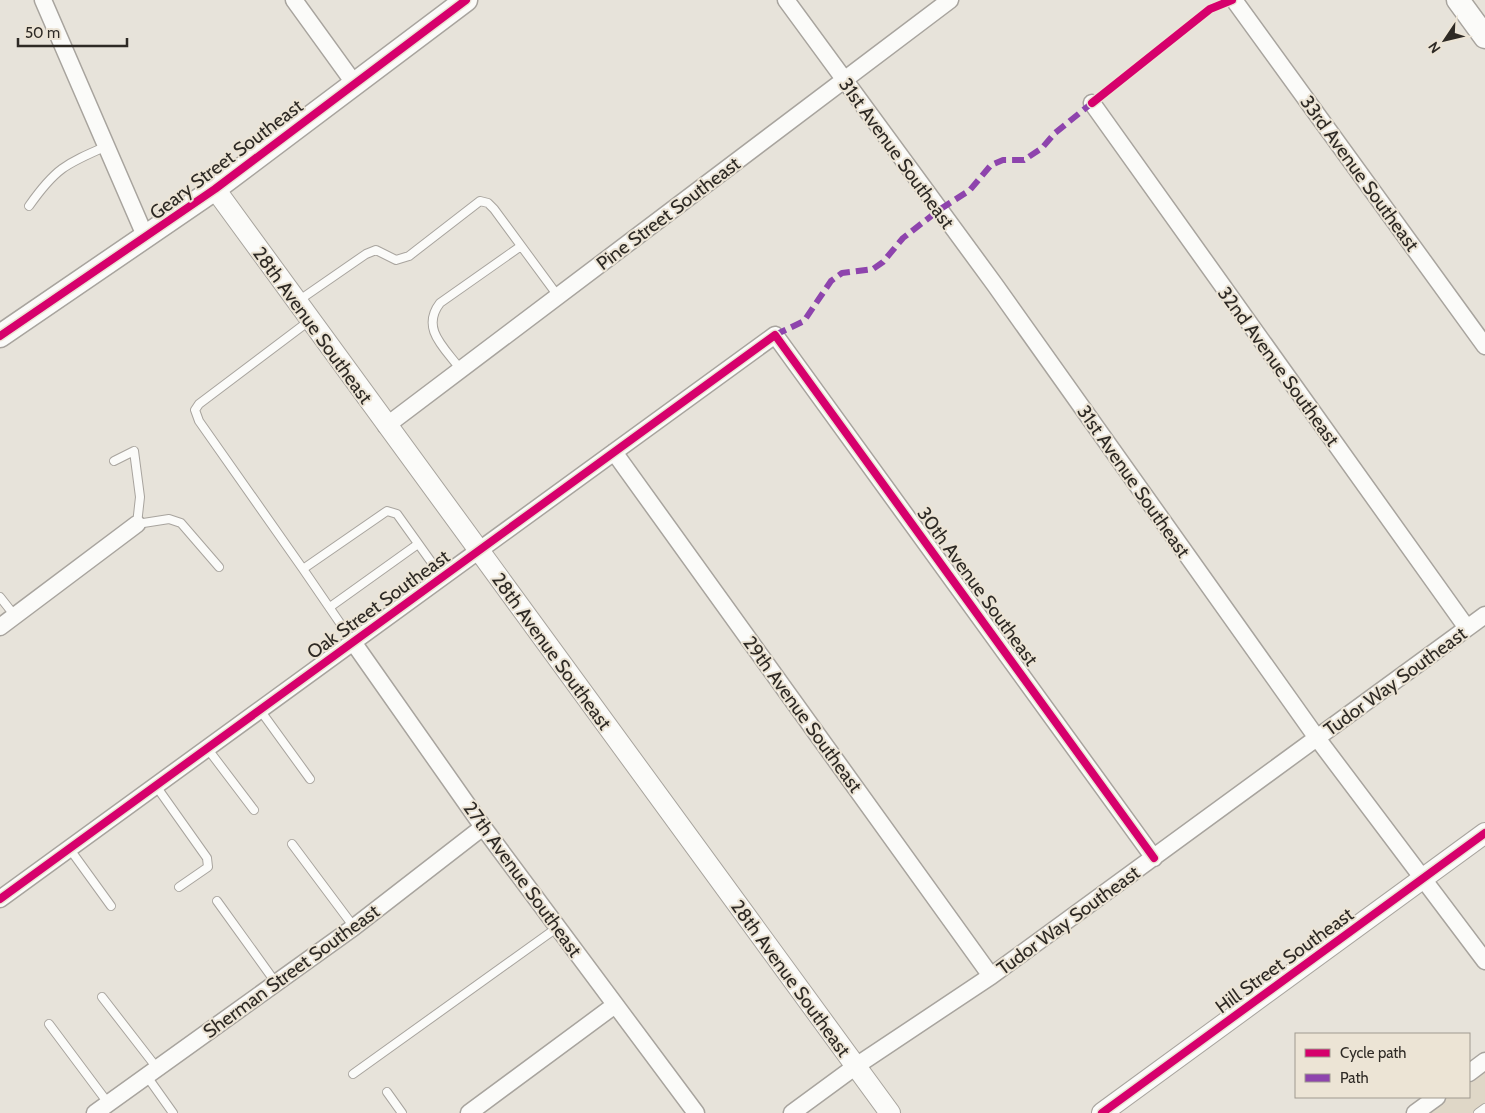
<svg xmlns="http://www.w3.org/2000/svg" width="1485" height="1113" font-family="Cabin,sans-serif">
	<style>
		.built { fill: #dfd7c7 }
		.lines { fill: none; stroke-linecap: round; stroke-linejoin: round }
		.service-casing { stroke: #a8a49e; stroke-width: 10 }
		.minor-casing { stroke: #a8a49e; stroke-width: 19 }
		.tertiary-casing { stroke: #a8a49e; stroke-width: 22 }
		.secondary-casing { stroke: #a8a49e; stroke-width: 25 }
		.service { stroke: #fbfbf9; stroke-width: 8 }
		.minor { stroke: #fbfbf9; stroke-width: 16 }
		.tertiary { stroke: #fbfbf9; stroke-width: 20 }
		.secondary { stroke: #fbfbf9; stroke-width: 22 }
		.quiet { stroke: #8e44ad; stroke-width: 6; stroke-dasharray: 12 6; stroke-linecap: butt }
		.cycleway-casing { stroke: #ece4d5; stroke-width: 11 }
		.cycleway { stroke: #d6006c; stroke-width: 8 }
		.labels { text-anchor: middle; stroke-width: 4; stroke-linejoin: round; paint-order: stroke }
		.street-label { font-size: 19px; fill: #2e2a25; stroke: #ece4d5 }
	</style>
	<rect width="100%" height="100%" fill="#e7e3da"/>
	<path class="built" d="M 1485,1061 L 1485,1113 L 1415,1113 L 1437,1097 L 1469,1097 L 1469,1073 Z"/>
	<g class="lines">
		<defs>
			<path id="service" d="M 29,206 C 55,169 65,164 107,146
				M 298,301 L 366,254 L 376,250 L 396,260 L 409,256 L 480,201 L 488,203 L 494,209 L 558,296
				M 461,370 C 445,348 420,329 440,303 L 521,246
				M 114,461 L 134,451 L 140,497 L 137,524 L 169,519 L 181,523 L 219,567
				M 303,569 L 199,421 L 195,410 L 199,404 L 309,321
				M 0,597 L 15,616
				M 330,607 L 418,544
				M 353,642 L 303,569 L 387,511 L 397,514 L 442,577
				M 260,710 L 310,779
				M 207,748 L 254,810
				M 156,786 L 207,858 L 208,867 L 179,887
				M 292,844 L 354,927
				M 69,848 L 111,906
				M 217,901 L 276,983
				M 102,997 L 157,1068
				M 49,1024 L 108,1103
				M 353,1074 L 558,927
				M 146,1075 L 173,1113
				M 387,1092 L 402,1113
				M 1478,1113 L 1485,1108"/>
			<path id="minor" d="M 43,0 L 146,238
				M 294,0 L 354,83
				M 786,0 L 995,285 L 1317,738 L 1485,961
				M 1234,0 L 1485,346
				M 1092,103 L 1467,628
				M 386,426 L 950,0
				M 614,452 L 991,976
				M 0,627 L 137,524
				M 353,642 L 483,827 L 696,1113
				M 0,899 L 775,335 L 1154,858
				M 1469,1073 L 1485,1061
				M 95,1113 L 354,927 L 483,827
				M 469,1113 L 615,1005
				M 792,1113 L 856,1066 L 991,976 L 1485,615
				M 1415,1113 L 1437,1097"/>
			<path id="tertiary" d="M 215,189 L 890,1113
				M 1102,1113 L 1485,833"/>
			<path id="secondary" d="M 1458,0 L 1485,37
				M 0,336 L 215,189 L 466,0"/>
		</defs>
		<use href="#service" class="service-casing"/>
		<use href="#minor" class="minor-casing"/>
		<use href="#tertiary" class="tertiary-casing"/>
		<use href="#secondary" class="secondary-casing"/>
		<use href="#service" class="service"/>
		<use href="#minor" class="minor"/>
		<use href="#tertiary" class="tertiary"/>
		<use href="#secondary" class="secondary"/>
		<path class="quiet" d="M 775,335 L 804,321 L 831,281 L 842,273 L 873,269 L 883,262 L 903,238 L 939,210 L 970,190 L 991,165 L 1003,160 L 1024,160 L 1042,148 L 1055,133 L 1092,103"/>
		<defs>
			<path id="cycleway" d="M 1092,103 L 1210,9 L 1232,0
				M 0,336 L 215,189 L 466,0
				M 0,899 L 775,335 L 1154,858
				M 1102,1113 L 1485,833"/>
		</defs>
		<use href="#cycleway" class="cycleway-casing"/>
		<use href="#cycleway" class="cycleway"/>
	</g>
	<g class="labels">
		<g class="street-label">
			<text transform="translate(897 153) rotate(54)" y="7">31st Avenue Southeast</text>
			<text transform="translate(226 159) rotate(-37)" y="7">Geary Street Southeast</text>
			<text transform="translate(1360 173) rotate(54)" y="7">33rd Avenue Southeast</text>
			<text transform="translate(668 213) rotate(-37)" y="7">Pine Street Southeast</text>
			<text transform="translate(313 325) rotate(54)" y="7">28th Avenue Southeast</text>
			<text transform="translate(1279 366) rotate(54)" y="7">32nd Avenue Southeast</text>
			<text transform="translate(1134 481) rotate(55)" y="7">31st Avenue Southeast</text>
			<text transform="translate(978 586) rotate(54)" y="7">30th Avenue Southeast</text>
			<text transform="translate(378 604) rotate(-36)" y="7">Oak Street Southeast</text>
			<text transform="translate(552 651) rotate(54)" y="7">28th Avenue Southeast</text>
			<text transform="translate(1395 681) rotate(-36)" y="7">Tudor Way Southeast</text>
			<text transform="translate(803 714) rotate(54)" y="7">29th Avenue Southeast</text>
			<text transform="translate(523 879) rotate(54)" y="7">27th Avenue Southeast</text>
			<text transform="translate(1068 920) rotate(-36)" y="7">Tudor Way Southeast</text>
			<text transform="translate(1284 960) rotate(-36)" y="7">Hill Street Southeast</text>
			<text transform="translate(291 971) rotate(-36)" y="7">Sherman Street Southeast</text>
			<text transform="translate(791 978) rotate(54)" y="7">28th Avenue Southeast</text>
		</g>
	</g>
	<rect x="1295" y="1033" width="175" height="65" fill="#ece4d5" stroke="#a09a8f"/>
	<rect x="1305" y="1049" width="25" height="8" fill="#d6006c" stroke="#a09a8f"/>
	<text x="1340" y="1058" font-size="15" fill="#2e2a25">Cycle path</text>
	<rect x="1305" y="1074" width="25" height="8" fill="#8e44ad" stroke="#a09a8f"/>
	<text x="1340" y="1083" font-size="15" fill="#2e2a25">Path</text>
	<g transform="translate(1445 40) rotate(235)" stroke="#ece4d5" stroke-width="4" paint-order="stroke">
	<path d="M0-4L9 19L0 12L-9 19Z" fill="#2e2a25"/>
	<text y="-8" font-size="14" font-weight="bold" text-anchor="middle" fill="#2e2a25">N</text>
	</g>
	<path d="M18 38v8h109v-8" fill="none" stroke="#2e2a25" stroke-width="2.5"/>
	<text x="25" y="38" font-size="15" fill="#2e2a25" stroke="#ece4d5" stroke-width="4" paint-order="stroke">50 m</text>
</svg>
